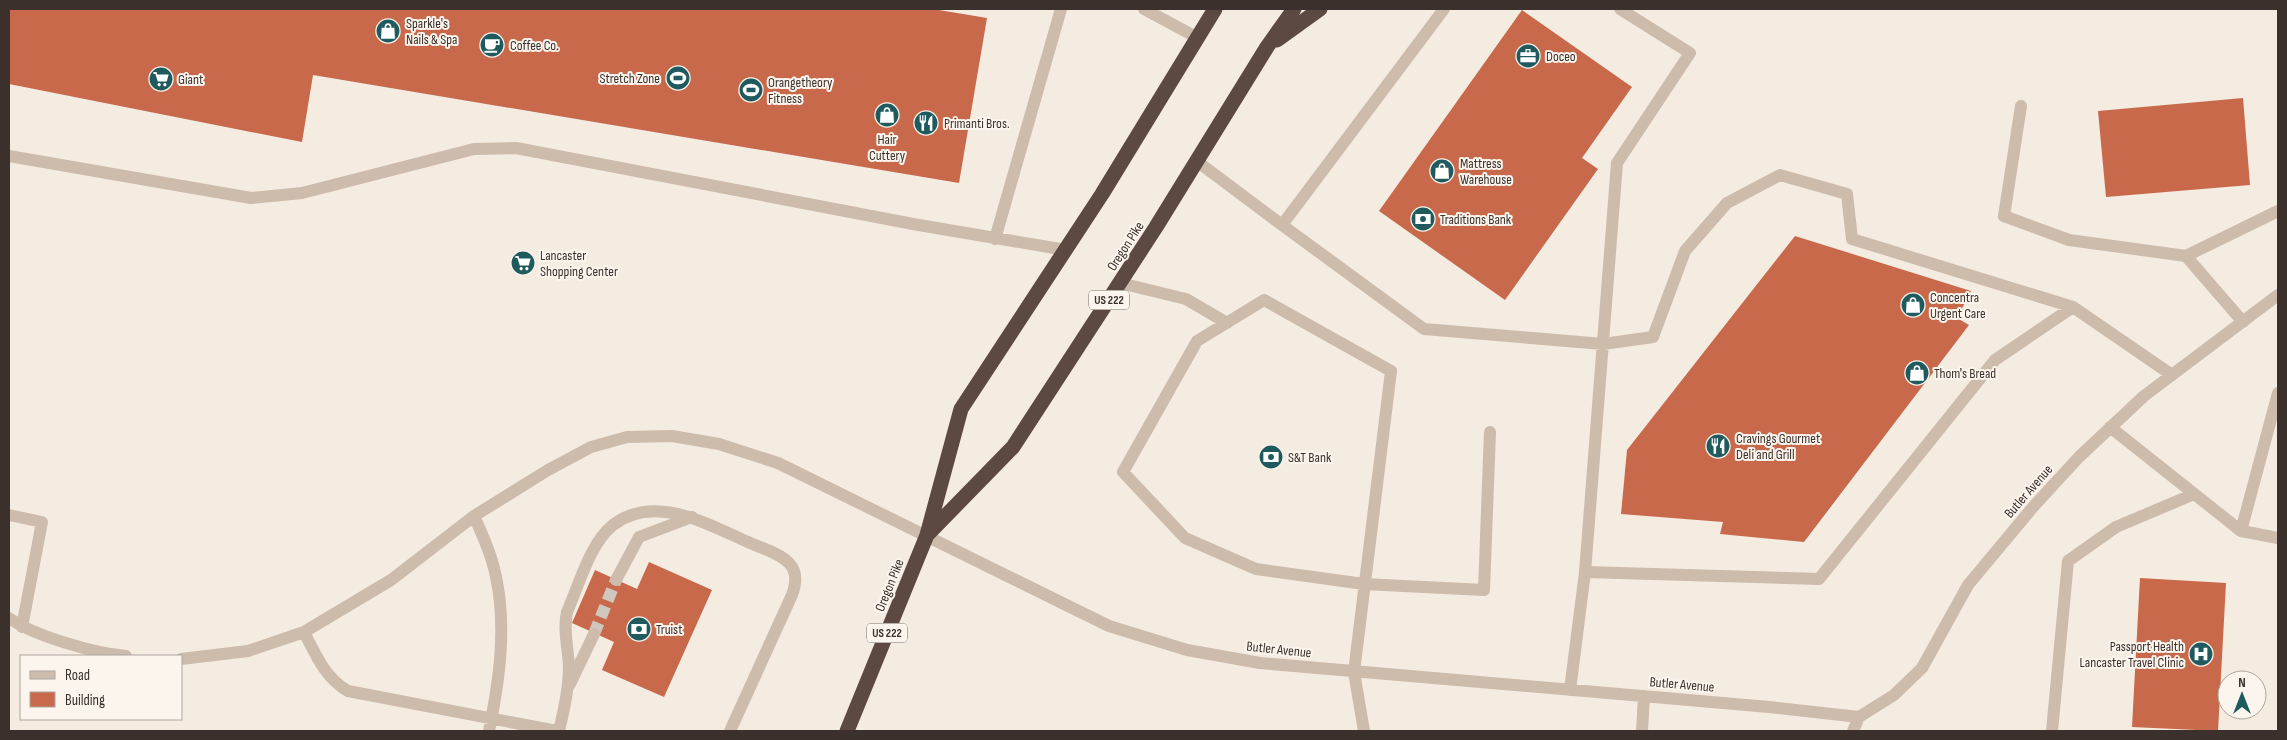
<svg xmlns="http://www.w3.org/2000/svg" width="2287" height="740" font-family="'Sofia Sans Condensed',sans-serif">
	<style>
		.building { fill: #c8694b }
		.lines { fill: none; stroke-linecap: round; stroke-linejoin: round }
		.minor-tunnel { stroke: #cfc6bd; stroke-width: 12; stroke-dasharray: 12 6; stroke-linecap: butt }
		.minor { stroke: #cdbbac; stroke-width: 12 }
		.highway { stroke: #5c4a42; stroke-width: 15 }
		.labels { text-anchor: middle; stroke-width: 4; stroke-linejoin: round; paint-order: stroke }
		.shield { fill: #fbf5ee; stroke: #756b66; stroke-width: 1 }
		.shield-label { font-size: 12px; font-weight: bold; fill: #3b302b }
		.poi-label { font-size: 14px; fill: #3b302b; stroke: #fbf5ee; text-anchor: start }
		.street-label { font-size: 14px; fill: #3b302b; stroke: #fbf5ee }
	</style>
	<rect width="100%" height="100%" fill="#f4ebe1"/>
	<path class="building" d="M 9,9 L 933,9 L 987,18 L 959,183 L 313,75 L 302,142 L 9,84 Z
		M 1522,10 L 1632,87 L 1582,158 L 1598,169 L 1505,300 L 1379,211 Z
		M 2243,98 L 2250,185 L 2106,197 L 2098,111 Z
		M 1795,236 L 1971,291 L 1957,318 L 1969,325 L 1804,542 L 1720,534 L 1723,522 L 1621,514 L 1627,450 Z
		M 649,562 L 712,590 L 664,697 L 602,670 L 614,642 L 572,623 L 595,570 L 637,589 Z
		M 2140,578 L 2226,583 L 2218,731 L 2132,727 Z"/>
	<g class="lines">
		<path class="minor-tunnel" d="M 594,634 L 616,580"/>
		<path class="minor" d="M 1144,9 L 1198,38
			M 2021,106 L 2004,216 L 2069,240 L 2186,256 L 2243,322
			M 9,156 L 251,198 L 302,193 L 474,149 L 516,148 L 913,224 L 1066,250
			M 1198,162 L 1282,225 L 1444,9
			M 1282,225 L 1424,329 L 1603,344 L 1653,337 L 1685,251 L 1727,203 L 1780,175 L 1847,194 L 1852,239 L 2073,307
			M 995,239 L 1061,9
			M 2186,256 L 2278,211
			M 1120,283 L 1186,299 L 1227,323
			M 2110,427 L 2241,531 L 2278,538
			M 9,515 L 42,522 L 22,627
			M 474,516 C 483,536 492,556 496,577 C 507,628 499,682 489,731
			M 2241,531 L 2278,393
			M 1585,572 L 1617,163 L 1690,53 L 1620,9
			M 616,580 L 639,537 L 692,517
			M 9,618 C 34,636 94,653 126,656
			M 304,632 C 316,655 325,678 348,691 L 557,731
			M 181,659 L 248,651 L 304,632 L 391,580 L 474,516 L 548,470 L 591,447 L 627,437 L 672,436 L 719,444 L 778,463 L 1109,626 L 1187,650 L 1260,663 L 1769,707 L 1859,717 L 1894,695 L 1922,668 L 1968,585 L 2033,507 L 2079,457 L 2144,396 L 2278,295
			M 570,684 L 594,634
			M 1570,690 L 1585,572 L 1819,579 L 1995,360 L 2073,307 L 2172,375
			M 559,731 C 564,709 569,688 569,666 C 568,647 563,630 567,612 C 579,585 590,543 613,525 C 654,493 707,524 748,542 C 761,548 780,553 789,563 C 798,572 796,584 792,595 L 730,731
			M 1364,731 L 1354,672 L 1391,371 L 1264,300 L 1197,341 L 1123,472 L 1185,538 L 1256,569 L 1364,584 L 1484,590 L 1490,432
			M 1642,731 L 1644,696
			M 1853,731 L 1859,717
			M 2052,731 L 2068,561 L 2116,527 L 2194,494"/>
		<path class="highway" d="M 1277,40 L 1320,9
			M 928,534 L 1013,447 L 1156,227 L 1267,47 L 1294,9
			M 847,731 L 927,535 L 961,409 L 1102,194 L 1215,9"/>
	</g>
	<defs>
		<symbol id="shop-disc" viewBox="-11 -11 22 22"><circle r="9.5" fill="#1f5a5e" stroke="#fbf5ee"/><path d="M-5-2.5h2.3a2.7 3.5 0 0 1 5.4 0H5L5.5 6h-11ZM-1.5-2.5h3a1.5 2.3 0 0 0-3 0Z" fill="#fff"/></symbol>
		<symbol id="cafe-disc" viewBox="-11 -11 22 22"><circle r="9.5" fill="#1f5a5e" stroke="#fbf5ee"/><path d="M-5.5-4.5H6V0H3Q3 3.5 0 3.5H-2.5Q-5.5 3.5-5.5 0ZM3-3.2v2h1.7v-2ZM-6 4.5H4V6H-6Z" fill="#fff"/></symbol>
		<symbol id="office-disc" viewBox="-11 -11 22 22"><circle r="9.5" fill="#1f5a5e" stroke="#fbf5ee"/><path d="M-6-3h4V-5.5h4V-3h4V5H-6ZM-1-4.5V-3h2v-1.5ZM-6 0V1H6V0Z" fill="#fff"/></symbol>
		<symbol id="stadium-disc" viewBox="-11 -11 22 22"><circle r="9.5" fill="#1f5a5e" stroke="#fbf5ee"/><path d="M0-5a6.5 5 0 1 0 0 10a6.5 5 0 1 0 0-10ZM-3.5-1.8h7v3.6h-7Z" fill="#fff"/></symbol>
		<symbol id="supermarket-disc" viewBox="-11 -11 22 22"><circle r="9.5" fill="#1f5a5e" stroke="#fbf5ee"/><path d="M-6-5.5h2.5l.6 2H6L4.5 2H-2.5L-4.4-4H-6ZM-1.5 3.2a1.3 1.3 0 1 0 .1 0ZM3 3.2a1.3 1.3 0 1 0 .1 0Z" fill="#fff"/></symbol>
		<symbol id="restaurant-disc" viewBox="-11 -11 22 22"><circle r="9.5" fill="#1f5a5e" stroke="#fbf5ee"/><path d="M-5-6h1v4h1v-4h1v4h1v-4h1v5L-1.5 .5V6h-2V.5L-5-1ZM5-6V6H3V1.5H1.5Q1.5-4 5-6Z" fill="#fff"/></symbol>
		<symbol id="bank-disc" viewBox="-11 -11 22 22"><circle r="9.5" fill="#1f5a5e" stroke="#fbf5ee"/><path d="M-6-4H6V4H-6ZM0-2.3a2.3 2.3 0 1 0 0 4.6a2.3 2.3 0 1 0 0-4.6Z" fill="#fff"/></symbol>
		<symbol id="hospital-disc" viewBox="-11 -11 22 22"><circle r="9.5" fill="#1f5a5e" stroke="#fbf5ee"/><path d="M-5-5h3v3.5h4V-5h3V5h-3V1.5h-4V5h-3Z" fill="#fff"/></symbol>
	</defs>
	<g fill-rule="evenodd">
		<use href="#shop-disc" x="374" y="17" width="28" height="28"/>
		<use href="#cafe-disc" x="478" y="31" width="28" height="28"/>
		<use href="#office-disc" x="1514" y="42" width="28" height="28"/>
		<use href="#stadium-disc" x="664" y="64" width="28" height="28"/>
		<use href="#supermarket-disc" x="147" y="65" width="28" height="28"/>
		<use href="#stadium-disc" x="737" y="76" width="28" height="28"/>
		<use href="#shop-disc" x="873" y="101" width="28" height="28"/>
		<use href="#restaurant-disc" x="912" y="109" width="28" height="28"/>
		<use href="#shop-disc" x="1428" y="157" width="28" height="28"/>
		<use href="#bank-disc" x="1409" y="205" width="28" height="28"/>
		<use href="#supermarket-disc" x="509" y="249" width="28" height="28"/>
		<use href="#shop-disc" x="1899" y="291" width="28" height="28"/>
		<use href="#shop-disc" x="1903" y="359" width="28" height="28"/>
		<use href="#restaurant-disc" x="1704" y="432" width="28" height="28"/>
		<use href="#bank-disc" x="1257" y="443" width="28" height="28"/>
		<use href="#bank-disc" x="625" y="615" width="28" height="28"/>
		<use href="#hospital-disc" x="2187" y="640" width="28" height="28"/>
	</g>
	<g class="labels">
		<g class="shield">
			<rect x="1089" y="290.5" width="40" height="19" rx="4"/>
			<rect x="867" y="623.5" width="40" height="19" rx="4"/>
		</g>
		<g class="shield-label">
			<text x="1109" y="304">US 222</text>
			<text x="887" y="637">US 222</text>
		</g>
		<g class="poi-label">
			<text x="406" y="28">Sparkle's<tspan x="406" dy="16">Nails &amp; Spa</tspan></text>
			<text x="510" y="50">Coffee Co.</text>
			<text x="1546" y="61">Doceo</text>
			<text x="660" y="83" text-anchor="end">Stretch Zone</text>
			<text x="178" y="84">Giant</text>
			<text x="768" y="87">Orangetheory<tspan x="768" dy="16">Fitness</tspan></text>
			<text x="944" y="128">Primanti Bros.</text>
			<text x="887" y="144" text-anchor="middle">Hair<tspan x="887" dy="16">Cuttery</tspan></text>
			<text x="1460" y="168">Mattress<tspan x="1460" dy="16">Warehouse</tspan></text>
			<text x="1440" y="224">Traditions Bank</text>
			<text x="540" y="260">Lancaster<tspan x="540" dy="16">Shopping Center</tspan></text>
			<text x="1930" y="302">Concentra<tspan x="1930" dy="16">Urgent Care</tspan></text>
			<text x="1934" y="378">Thom's Bread</text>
			<text x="1736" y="443">Cravings Gourmet<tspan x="1736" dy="16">Deli and Grill</tspan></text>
			<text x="1288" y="462">S&amp;T Bank</text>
			<text x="656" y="634">Truist</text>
			<text x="2184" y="651" text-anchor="end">Passport Health<tspan x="2184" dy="16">Lancaster Travel Clinic</tspan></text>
		</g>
		<g class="street-label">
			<text transform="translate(1125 246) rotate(-57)" y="5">Oregon Pike</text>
			<text transform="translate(2028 491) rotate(-49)" y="5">Butler Avenue</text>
			<text transform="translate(889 585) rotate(-68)" y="5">Oregon Pike</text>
			<text transform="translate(1279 649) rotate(6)" y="5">Butler Avenue</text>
			<text transform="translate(1682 684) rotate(5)" y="5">Butler Avenue</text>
		</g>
	</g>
	<rect width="2287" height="740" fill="none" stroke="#3b302b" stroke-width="20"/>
	<rect x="20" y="655" width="162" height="65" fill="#fbf5ee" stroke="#aea6a0"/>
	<rect x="30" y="671" width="25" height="8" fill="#cdbbac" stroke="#aea6a0"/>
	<text x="65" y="680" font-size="15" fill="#3b302b">Road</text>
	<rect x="30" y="692" width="25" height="15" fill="#c8694b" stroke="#aea6a0"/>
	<text x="65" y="705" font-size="15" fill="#3b302b">Building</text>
	<g transform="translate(2242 695)"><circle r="24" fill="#fbf5ee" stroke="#aea6a0"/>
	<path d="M0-4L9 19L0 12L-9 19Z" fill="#1f5a5e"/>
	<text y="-8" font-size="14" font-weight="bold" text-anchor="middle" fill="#3b302b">N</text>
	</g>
</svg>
